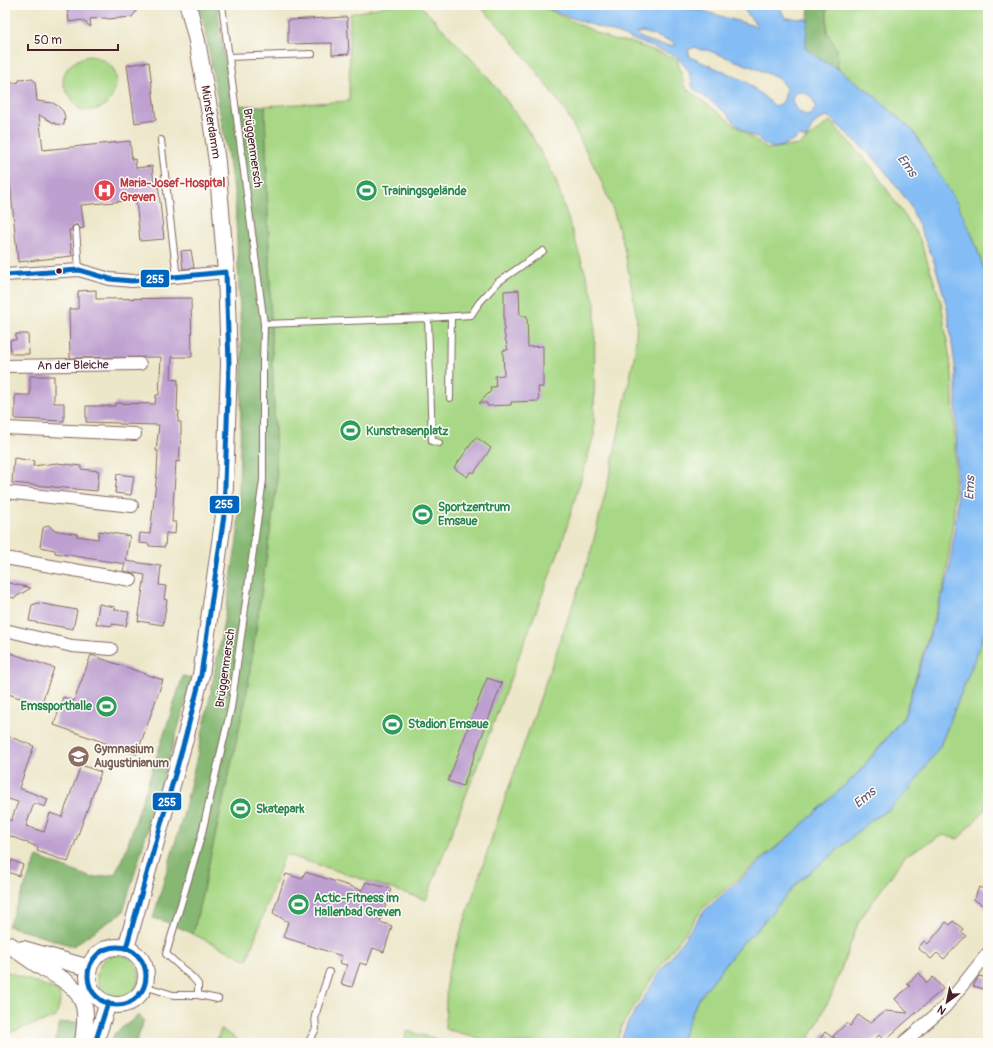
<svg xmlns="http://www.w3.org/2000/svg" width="993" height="1048" font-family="Pangolin,sans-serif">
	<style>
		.green { fill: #a8d886; stroke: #797c58 }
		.forest { fill: #86b873; stroke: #686c4f }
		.water { fill: #84bdf5; stroke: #676e90; fill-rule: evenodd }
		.building { fill: #bea0d0 }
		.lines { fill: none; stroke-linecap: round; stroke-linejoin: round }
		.lane-casing { stroke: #836562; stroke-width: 8 }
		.street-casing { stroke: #836562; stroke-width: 14 }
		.secondary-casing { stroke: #836562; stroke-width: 18 }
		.lane { stroke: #fff; stroke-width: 6 }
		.street { stroke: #fff; stroke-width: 12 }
		.secondary { stroke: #fff; stroke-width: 16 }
		.bus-1-casing { stroke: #fdfcf7; stroke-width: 8 }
		.bus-1 { stroke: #0065bd; stroke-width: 5 }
		.bus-dot { fill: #4a1f2b; stroke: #fdfcf7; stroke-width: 1.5 }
		.labels { text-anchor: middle; stroke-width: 3; stroke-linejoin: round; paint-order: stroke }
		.street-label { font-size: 12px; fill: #4a1f2b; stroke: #fdfcf7 }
		.health-label { font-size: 12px; font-weight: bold; fill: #be3a42; stroke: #fdfcf7; text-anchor: start }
		.leisure-label { font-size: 12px; font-weight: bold; fill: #27864d; stroke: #fdfcf7; text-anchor: start }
		.education-label { font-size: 12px; font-weight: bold; fill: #785e54; stroke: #fdfcf7; text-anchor: start }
		.water-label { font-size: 13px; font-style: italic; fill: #5e5672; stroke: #fdfcf7 }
		.line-badge { stroke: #fdfcf7; stroke-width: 1.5 }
		.badge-label { font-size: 11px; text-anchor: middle; font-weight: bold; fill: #fff }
	</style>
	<rect width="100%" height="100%" fill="#fdfcf7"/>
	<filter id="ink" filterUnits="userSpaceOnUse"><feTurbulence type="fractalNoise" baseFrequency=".025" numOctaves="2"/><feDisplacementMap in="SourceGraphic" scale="8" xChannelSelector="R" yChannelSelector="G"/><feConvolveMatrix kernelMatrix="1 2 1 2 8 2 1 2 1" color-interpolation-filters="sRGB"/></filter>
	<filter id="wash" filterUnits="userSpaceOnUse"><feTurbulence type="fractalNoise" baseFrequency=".012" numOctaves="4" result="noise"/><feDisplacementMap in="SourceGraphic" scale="16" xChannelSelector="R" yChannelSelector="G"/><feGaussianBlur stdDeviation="0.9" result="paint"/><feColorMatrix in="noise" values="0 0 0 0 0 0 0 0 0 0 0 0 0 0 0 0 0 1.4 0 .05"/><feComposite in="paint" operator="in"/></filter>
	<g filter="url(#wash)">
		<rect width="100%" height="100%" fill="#ede7c9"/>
		<path class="green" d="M 390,5 L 420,5 L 478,66 L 503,96 L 531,135 L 555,178 L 595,303 L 594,435 L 562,543 L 426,900 L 285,854 L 247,960 L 193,934 L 246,698 L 277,484 L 271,326 L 265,106 L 349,101 L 350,14 Z
			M 479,5 L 539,5 L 612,40 L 630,42 L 677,59 L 685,88 L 767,149 L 799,145 L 830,121 L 871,166 L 919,237 L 941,302 L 952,373 L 955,444 L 954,512 L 946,579 L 904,716 L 858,773 L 794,832 L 703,908 L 654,975 L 622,1025 L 616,1043 L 498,1043 L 445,1029 L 447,975 L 499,816 L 590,555 L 609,478 L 635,353 L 637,318 L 624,247 L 613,210 L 599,176 L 582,143 L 566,112 L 537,72 L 512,40 Z
			M 827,5 L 988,5 L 988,280 L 972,235 L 913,131 L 871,93 L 838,69 L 837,50 L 827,32 Z
			M 89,56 C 108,59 120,69 115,89 C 111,102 104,110 90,110 C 86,110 81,110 78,108 C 75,104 72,99 69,95 C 54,77 70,60 89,56 Z
			M 988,620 L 988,799 L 984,811 L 958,839 L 943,835 L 905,856 L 859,921 L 831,996 L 807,1043 L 680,1043 L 697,1001 L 743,942 L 754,933 L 799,881 L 832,855 L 871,820 L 890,809 L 940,746 L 978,651 Z
			M97 976a21 21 0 1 1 42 0a21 21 0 1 1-42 0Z
			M 5,971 L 59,991 L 60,1002 L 56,1017 L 5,1034 Z
			M 221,1029 L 243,1043 L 216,1043 Z
			M 406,1031 L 452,1043 L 405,1043 Z"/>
		<path class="forest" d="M 198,5 L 217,5 L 231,105 L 265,106 L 271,326 L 277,484 L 246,698 L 193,934 L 167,922 L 153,918 L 183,816 L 207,713 L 228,599 L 238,533 L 242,362 L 235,196 L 204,24 Z
			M 809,5 L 827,5 L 827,32 L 837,50 L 838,69 L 819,59 L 804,48 L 808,19 Z
			M 183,676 L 193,678 L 123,912 L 73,946 L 8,926 L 37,857 L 92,878 L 115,874 L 126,850 Z
			M 139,1015 L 144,1020 L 136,1043 L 111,1043 L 114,1034 Z
			M 79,1022 L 78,1043 L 54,1043 L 60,1023 Z"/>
		<path class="water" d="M 542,5 L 683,5 L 758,27 L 745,11 L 742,5 L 779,5 L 785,18 L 808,19 L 805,48 L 819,59 L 838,69 L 871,93 L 913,131 L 957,203 L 972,235 L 988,280 L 988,620 L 978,651 L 940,746 L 910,789 L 890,809 L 871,820 L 832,855 L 799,881 L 754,933 L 743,942 L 697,1001 L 680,1043 L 620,1043 L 627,1024 L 656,978 L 704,911 L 794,832 L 858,773 L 904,717 L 949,574 L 957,509 L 956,373 L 947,307 L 934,261 L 909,203 L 877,161 L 829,117 C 816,118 811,126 807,138 L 804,138 L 799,135 L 795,140 L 782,146 L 774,148 L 764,144 L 758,138 L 749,134 L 738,126 L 725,112 L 693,88 L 689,71 L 676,56 L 616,33 L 558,13 ZM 643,32 L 673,42 L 676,45 C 664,47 645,42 636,34 ZM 695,47 L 701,50 L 707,50 L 760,70 L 779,79 L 786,88 L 784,100 L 780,105 L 775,106 L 745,81 L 690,57 L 688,50 ZM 798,92 C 808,91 814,99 816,108 L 811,114 L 807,116 C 798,112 784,99 798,92 Z"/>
		<g id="blocks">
			<path class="building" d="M 67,5 L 136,5 L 136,12 L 132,17 L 108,19 L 106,18 L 90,19 L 91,27 L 82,20 L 69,22 Z
				M 347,17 L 349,54 L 332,55 L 332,43 L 288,44 L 288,20 Z
				M 149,62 L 156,120 L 135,123 L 127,65 Z
				M 32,79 L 35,81 L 37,101 L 53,103 L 58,106 L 63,111 L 65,117 L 64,125 L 56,124 L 39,115 L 43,150 L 130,141 L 132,160 L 135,159 L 136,168 L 152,166 L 154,183 L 158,183 L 164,239 L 140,241 L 136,200 L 81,205 L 84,228 L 80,229 L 78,225 L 75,225 L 72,227 L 72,230 L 69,230 L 72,256 L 18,262 L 8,162 L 5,163 L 5,103 L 8,103 L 6,84 L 19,82 L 19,80 Z
				M 191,250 L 194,268 L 183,269 L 181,251 Z
				M 96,290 L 96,299 L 191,298 L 192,357 L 172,357 L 171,379 L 178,380 L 177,411 L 179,411 L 178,422 L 181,422 L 181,436 L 179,462 L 176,461 L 172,522 L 176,522 L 175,534 L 166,533 L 165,547 L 149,546 L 149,544 L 139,543 L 140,533 L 150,534 L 157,473 L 158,451 L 156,451 L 159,425 L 119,424 L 119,423 L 86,422 L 86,406 L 115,406 L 115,403 L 155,404 L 156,395 L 159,395 L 161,357 L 70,358 L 69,309 L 78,309 L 78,291 Z
				M 519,290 L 520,316 L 527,316 L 528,347 L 543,346 L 543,387 L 538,387 L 539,401 L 511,402 L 511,405 L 487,406 L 487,403 L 479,403 L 491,391 L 490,387 L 496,387 L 495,376 L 504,375 L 503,350 L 508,350 L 504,333 L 504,291 Z
				M 16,334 L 28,334 L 29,354 L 11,354 L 10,340 L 16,340 Z
				M 30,376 L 54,376 L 54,403 L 64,403 L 64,421 L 15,419 L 15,395 L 30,395 Z
				M 476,437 L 491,448 L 474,473 L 471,471 L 467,477 L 454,468 Z
				M 14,458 L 34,461 L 33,466 L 57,463 L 81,466 L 81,469 L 99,471 L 97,491 L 12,483 Z
				M 117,474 L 134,476 L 131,495 L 115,493 Z
				M 49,525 L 53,530 L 77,534 L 77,536 L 98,539 L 99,531 L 130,536 L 126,561 L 161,566 L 159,585 L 166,586 L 164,599 L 167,600 L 163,625 L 138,621 L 145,575 L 123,571 L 125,564 L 55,553 L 55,550 L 40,547 L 43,528 Z
				M 5,582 L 31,588 L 14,598 L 5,596 Z
				M 38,603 L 77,610 L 73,629 L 29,621 L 32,605 Z
				M 99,604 L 115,607 L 115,610 L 129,612 L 126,626 L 112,624 L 112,626 L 96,624 Z
				M 5,651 L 54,668 L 41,705 L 5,693 Z
				M 91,655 L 163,680 L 137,754 L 54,725 L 63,697 L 74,701 Z
				M 487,678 L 502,683 L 463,786 L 448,781 Z
				M 5,735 L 34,746 L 19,788 L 48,799 L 45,807 L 34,803 L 26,826 L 44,832 L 50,813 L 62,817 L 81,765 L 101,772 L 68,862 L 37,851 L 38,847 L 5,834 L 5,818 L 11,821 L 18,802 L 5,798 Z
				M 12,860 L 23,865 L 19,876 L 8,872 Z
				M 305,872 L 362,890 L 366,882 L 391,889 L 380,922 L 392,926 L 384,952 L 373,948 L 367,965 L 360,963 L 352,987 L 341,984 L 347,965 L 339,963 L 342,956 L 283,937 L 288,922 L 273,913 L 286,874 L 302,879 Z
				M 979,887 L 988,891 L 988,908 L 974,900 Z
				M 953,921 L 963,929 L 961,932 L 966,936 L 944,959 L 937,953 L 931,959 L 918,948 L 924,941 L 928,944 L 946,922 L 950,925 Z
				M 919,973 L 927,983 L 933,977 L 943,989 L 884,1041 L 879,1035 L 870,1043 L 840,1043 L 833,1036 L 847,1023 L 850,1026 L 858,1015 L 870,1023 L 885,1011 L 908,1013 L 895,999 L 910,986 L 907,984 Z
				M 979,976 L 987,978 L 984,989 L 973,986 Z
				M 825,1032 L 840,1043 L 817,1043 Z"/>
		</g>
	</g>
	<g filter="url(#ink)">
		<use href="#blocks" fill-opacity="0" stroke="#836562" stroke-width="1"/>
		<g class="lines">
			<defs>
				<path id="lane" d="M 229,57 L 312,54
					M 161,140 L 177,278
					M 76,229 L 79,270
					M 428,318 L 432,441 L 439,443
					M 264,324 L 428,318 L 471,315 L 479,303 L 498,282 L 543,251
					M 450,398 L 451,317
					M 144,986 L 173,995 L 198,995 L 218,999
					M 198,995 L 198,984 L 193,978 L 166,954 L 201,837 L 231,708 L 263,480 L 263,362 L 264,324 L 222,5
					M 308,1043 L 316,1029 L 315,1016 L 329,972"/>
				<g id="street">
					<path d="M 5,275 L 79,270 L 110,279 L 132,281 L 226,272"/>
					<path id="s1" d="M 5,366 L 140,364"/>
					<path d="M 5,428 L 135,434"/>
					<path d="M 5,492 L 132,506"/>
					<path d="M 5,558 L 131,580"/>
					<path d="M 5,630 L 72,646 L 111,649"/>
					<path d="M 903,1043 L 945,1007 L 988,953"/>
				</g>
				<path id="secondary" d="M 10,945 C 21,953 31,961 43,968 C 60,978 78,985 84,1006 C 87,1018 84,1031 83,1043
					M88 976a29 29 0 1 1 58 0a29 29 0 1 1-58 0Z
					M 126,948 L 185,739 L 201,675 L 224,515 L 229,364 L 226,272 L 217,162 L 211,120 L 197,41 L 188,5
					M 23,949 L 89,968
					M 95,1043 L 108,1003"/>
			</defs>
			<use href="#lane" class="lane-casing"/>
			<use href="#street" class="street-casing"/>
			<use href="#secondary" class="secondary-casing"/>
			<use href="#lane" class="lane"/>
			<use href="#street" class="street"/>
			<use href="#secondary" class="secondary"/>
			<defs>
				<path id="bus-1" d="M 5,275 L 79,270 L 110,279 L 132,281 L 226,272 L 229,364 L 224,515 L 201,675 L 185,739 L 126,948
					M88 976a29 29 0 1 1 58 0a29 29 0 1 1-58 0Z
					M 95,1043 L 108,1003"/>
			</defs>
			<use href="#bus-1" class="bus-1-casing"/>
			<use href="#bus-1" class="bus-1"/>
		</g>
	</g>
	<defs>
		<symbol id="hospital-disc" viewBox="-11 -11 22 22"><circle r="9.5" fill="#e0444e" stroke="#fdfcf7"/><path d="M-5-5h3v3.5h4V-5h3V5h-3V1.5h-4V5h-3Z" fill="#fff"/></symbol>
		<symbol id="stadium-disc" viewBox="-11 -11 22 22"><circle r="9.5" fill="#2e9e5b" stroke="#fdfcf7"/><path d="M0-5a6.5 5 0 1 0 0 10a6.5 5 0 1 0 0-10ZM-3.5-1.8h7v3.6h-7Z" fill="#fff"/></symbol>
		<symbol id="school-disc" viewBox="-11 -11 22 22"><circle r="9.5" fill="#8d6e63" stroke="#fdfcf7"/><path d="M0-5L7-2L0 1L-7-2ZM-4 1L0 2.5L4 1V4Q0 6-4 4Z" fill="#fff"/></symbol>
	</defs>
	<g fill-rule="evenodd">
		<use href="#hospital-disc" x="92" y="178" width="25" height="25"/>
		<use href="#stadium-disc" x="354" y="178" width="25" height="25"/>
		<use href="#stadium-disc" x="338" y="418" width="25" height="25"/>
		<use href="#stadium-disc" x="410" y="502" width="25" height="25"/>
		<use href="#stadium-disc" x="94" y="694" width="25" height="25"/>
		<use href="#stadium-disc" x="380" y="712" width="25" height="25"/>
		<use href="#school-disc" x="66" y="744" width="25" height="25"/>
		<use href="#stadium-disc" x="228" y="796" width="25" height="25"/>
		<use href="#stadium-disc" x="286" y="892" width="25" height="25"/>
	</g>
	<circle class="bus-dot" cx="59" cy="271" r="3.5"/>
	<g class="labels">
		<g class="street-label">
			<text transform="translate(211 122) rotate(81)" y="4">Münsterdamm</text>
			<text transform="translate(253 148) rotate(82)" y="4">Brüggenmersch</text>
			<text dy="4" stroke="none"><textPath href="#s1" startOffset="68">An der Bleiche</textPath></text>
			<text transform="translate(225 668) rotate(-82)" y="4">Brüggenmersch</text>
		</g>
		<g class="health-label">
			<text x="120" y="187">Maria-Josef-Hospital<tspan x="120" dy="14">Greven</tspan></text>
		</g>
		<g class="leisure-label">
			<text x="382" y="195">Trainingsgelände</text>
			<text x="366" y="435">Kunstrasenplatz</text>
			<text x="438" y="511">Sportzentrum<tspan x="438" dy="14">Emsaue</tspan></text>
			<text x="92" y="710" text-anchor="end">Emssporthalle</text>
			<text x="408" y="728">Stadion Emsaue</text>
			<text x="256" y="813">Skatepark</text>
			<text x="314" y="902">Actic-Fitness im<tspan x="314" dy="14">Hallenbad Greven</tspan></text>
		</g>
		<g class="education-label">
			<text x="94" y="753">Gymnasium<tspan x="94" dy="14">Augustinianum</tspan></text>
		</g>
		<g class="water-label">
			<text transform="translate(908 165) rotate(54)" y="5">Ems</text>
			<text transform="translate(969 488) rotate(-88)" y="5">Ems</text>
			<text transform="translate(864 797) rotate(-40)" y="5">Ems</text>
		</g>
	</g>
	<g class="line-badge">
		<rect x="140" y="269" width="30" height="19" rx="4" fill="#0065bd"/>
		<rect x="209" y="495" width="31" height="19" rx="4" fill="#0065bd"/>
		<rect x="152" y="792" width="30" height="19" rx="4" fill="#0065bd"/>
	</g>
	<g class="badge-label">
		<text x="155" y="283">255</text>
		<text x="224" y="508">255</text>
		<text x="167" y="806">255</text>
	</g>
	<rect width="993" height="1048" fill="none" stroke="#fdfcf7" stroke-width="20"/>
	<g transform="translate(947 1002) rotate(213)" stroke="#fdfcf7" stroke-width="3" paint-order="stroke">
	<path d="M0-3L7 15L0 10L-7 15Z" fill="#4a1f2b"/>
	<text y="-6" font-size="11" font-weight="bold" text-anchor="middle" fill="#4a1f2b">N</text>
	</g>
	<path d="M28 44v6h90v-6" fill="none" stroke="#4a1f2b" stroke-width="2"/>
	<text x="34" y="44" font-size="12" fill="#4a1f2b" stroke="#fdfcf7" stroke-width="3" paint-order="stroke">50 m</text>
</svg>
